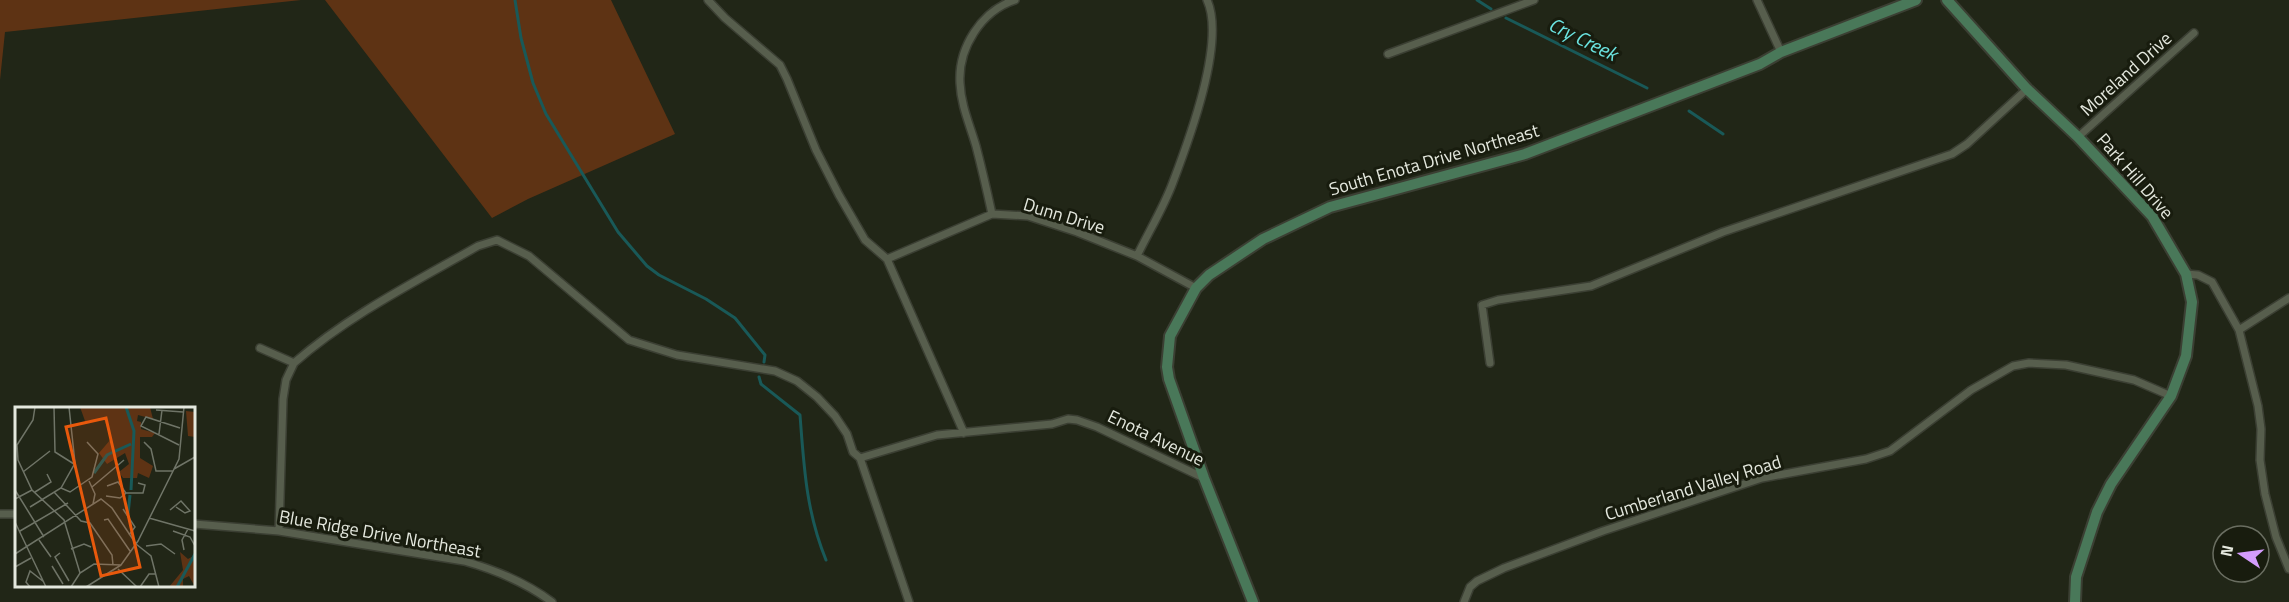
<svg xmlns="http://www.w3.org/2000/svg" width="2289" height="602" font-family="'Titillium Web',sans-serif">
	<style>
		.green { fill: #5e3314 }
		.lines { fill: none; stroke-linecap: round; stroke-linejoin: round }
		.stream { stroke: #195958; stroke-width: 3 }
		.street-casing { stroke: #3b3f33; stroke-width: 10 }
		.secondary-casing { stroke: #3b3f33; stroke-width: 14 }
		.street { stroke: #575e4d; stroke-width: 7 }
		.secondary { stroke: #497859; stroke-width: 10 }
		.labels { text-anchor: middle; stroke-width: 6; stroke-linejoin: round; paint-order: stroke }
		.street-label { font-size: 18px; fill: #e4e8de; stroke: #181c0e }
		.water-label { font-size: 20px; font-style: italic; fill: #6be4e1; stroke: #181c0e }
		.inset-river { fill: none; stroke: #195958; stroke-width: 3 }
		.inset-road { fill: none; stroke: #6f7467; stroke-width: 1.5 }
		.view { fill: #e8590c; fill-opacity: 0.15; stroke: #e8590c; stroke-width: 3 }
		.inset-edge { fill: none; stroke: #e4e8de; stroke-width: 3 }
	</style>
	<rect width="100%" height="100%" fill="#212617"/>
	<path class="green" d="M 0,0 L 301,0 L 5,32 L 0,80 Z
		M 325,0 L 611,0 L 675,134 L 528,199 L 492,218 Z"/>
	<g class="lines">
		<path class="stream" d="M 515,0 L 521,38 L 533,83 L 546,114 L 618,232 L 647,266 L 659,275 L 706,299 L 735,318 L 765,355 L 764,362
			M 1477,0 L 1491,9
			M 1506,18 L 1647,88
			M 1689,111 L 1723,134
			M 759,377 L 761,384 L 800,415 C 804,467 806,511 826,560"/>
		<defs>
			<path id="street" d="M 708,0 L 725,18 L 780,65 L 787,79 L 816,150 L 839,195 L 865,240 L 887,259 L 964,433
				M 1757,0 L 1781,52
				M 1388,54 L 1534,0
				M 2078,137 L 2194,33
				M 992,214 C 987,191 982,169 976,146 C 970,125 961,106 960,83 C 958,48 981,11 1015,0
				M 1137,256 C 1149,231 1164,207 1173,182 C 1189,140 1226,41 1207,0
				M 887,259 L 992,214 L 1028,216 L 1077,232 L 1137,256 L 1196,288
				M 2186,274 L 2198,275 L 2212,282 L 2239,330 L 2258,406 L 2261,429 L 2260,460 L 2265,494 L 2276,537 L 2289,569
				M 2239,330 L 2289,298
				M 260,348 L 294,363 L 286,380 L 283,399 L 279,531
				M 294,363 C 349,315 415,282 478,246 L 497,240 L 529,256 L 629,340 L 677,355 L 775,371 L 797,381 L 817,397 L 835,416 L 847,434 L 853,452 L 860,458 L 909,602
				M 1490,363 L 1482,305 L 1498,300 L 1591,286 L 1723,232 L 1952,154 L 1967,144 L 2027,89
				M 860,458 L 937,435 L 1052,424 L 1068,419 L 1077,420 L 1097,427 L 1204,478
				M 0,514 L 16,514
				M 194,524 L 279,531 L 464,561 C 496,570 525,582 552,602
				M 1464,602 L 1470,587 L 1477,581 L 1504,568 L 1603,531 L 1762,478 L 1866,459 L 1890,451 L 1971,390 L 2013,366 L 2029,363 L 2066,365 L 2134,380 L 2171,396"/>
			<path id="secondary" d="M 1947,0 L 2027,89 L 2078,137 L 2152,216 L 2186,274 L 2192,302 L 2186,356 L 2171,396 L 2111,484 L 2097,512 L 2076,577 L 2075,602
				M 1253,602 L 1204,478 L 1169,379 L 1167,367 L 1170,336 L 1196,288 L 1209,275 L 1263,239 L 1330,207 L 1525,154 L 1760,64 L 1781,52 L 1916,0"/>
		</defs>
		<use href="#street" class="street-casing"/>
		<use href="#secondary" class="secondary-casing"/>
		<use href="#street" class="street"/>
		<use href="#secondary" class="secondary"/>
	</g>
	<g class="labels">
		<g class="street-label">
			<text transform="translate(2126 74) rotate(-42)" y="6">Moreland Drive</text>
			<text transform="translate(1434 160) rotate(-16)" y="6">South Enota Drive Northeast</text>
			<text transform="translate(2135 176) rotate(49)" y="6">Park Hill Drive</text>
			<text transform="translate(1064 216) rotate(17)" y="6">Dunn Drive</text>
			<text transform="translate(1156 438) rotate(26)" y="6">Enota Avenue</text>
			<text transform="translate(1693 488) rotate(-17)" y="6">Cumberland Valley Road</text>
			<text transform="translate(380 534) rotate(10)" y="6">Blue Ridge Drive Northeast</text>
		</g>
		<g class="water-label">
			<text transform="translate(1583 39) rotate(26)" y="7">Cry Creek</text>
		</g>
	</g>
	<g transform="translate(15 407)">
		<rect width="180" height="180" fill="#212617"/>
		<path d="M 65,0 L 135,0 L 138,12 L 123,8 L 122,14 L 126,15 L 126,22 L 140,26 L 137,30 L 125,30 L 125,51 L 138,59 L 134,71 L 123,66 L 122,71 L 108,71 L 104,65 L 114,57 L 110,46 L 92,57 L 84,46 L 96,32 L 89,12 L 70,14 ZM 171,4 L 180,5 L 180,30 L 173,29 ZM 165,145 L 173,152 L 180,148 L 180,180 L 174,169 L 168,172 L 168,180 L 154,180 L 168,163 Z" fill="#5e3314"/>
		<path class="inset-river" d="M 111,0 L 119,24 L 116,83M 79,66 L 92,48 L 116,37M 113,107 L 115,88M 162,180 L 180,147"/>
		<path class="inset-road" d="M 20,0 L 18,13 L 2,38 L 3,53 L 17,83 L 49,113 L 65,166M 39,0 L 40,45 L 59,57M 141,3 L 168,5M 144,27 L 147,3M 129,35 L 136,42 L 141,64 L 158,64M 164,38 L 126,19 L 131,10 L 165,21M 159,62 L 180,50M 8,65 L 35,44M 74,74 L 80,87 L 78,97M 77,80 L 109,53M 46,81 L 55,85 L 77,70 L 83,47 L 72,35M 0,83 L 29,130M 20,85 L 36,75 L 32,67M 39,85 L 66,114 L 75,116 L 97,148 L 98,158M 111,86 L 128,86 L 130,78 L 123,76M 91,89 L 105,91 L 111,86 L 103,75 L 92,79M 0,92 L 17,83M 15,100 L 46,81 L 60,56 L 54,0M 108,102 L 120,120 L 114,128M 155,103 L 166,94 L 175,104 L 170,106 L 161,100M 134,111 L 180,124M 89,113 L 93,112 L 115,144M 0,115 L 31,180M 5,124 L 53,96M 158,124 L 175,130 L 180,139M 24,133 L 36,150M 121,137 L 136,149 L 144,180M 131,139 L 146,137 L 160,147M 56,142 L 69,137 L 76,140M 169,143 L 167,133 L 173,122M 45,146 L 40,150 L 54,174M 0,147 L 86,92 L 97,101 L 121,137M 37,159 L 48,177M 0,160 L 16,151M 103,162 L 122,180M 15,180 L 11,175 L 15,164 L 29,175M 56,180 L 65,166 L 79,157 L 106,158 L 123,134 L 164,52 L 169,0M 71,180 L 106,158M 125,180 L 134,167 L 141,167"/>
		<path class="view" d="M 91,11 L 125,160 L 86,169 L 51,20 Z"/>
		<rect width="180" height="180" class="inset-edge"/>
	</g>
	<g transform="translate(2241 554) rotate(283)"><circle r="28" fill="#181c0e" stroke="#6a6e61" stroke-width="1.5"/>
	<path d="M0-4.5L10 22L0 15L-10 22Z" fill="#d49cfc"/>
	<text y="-9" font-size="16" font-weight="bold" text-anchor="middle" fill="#e4e8de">N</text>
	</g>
</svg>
